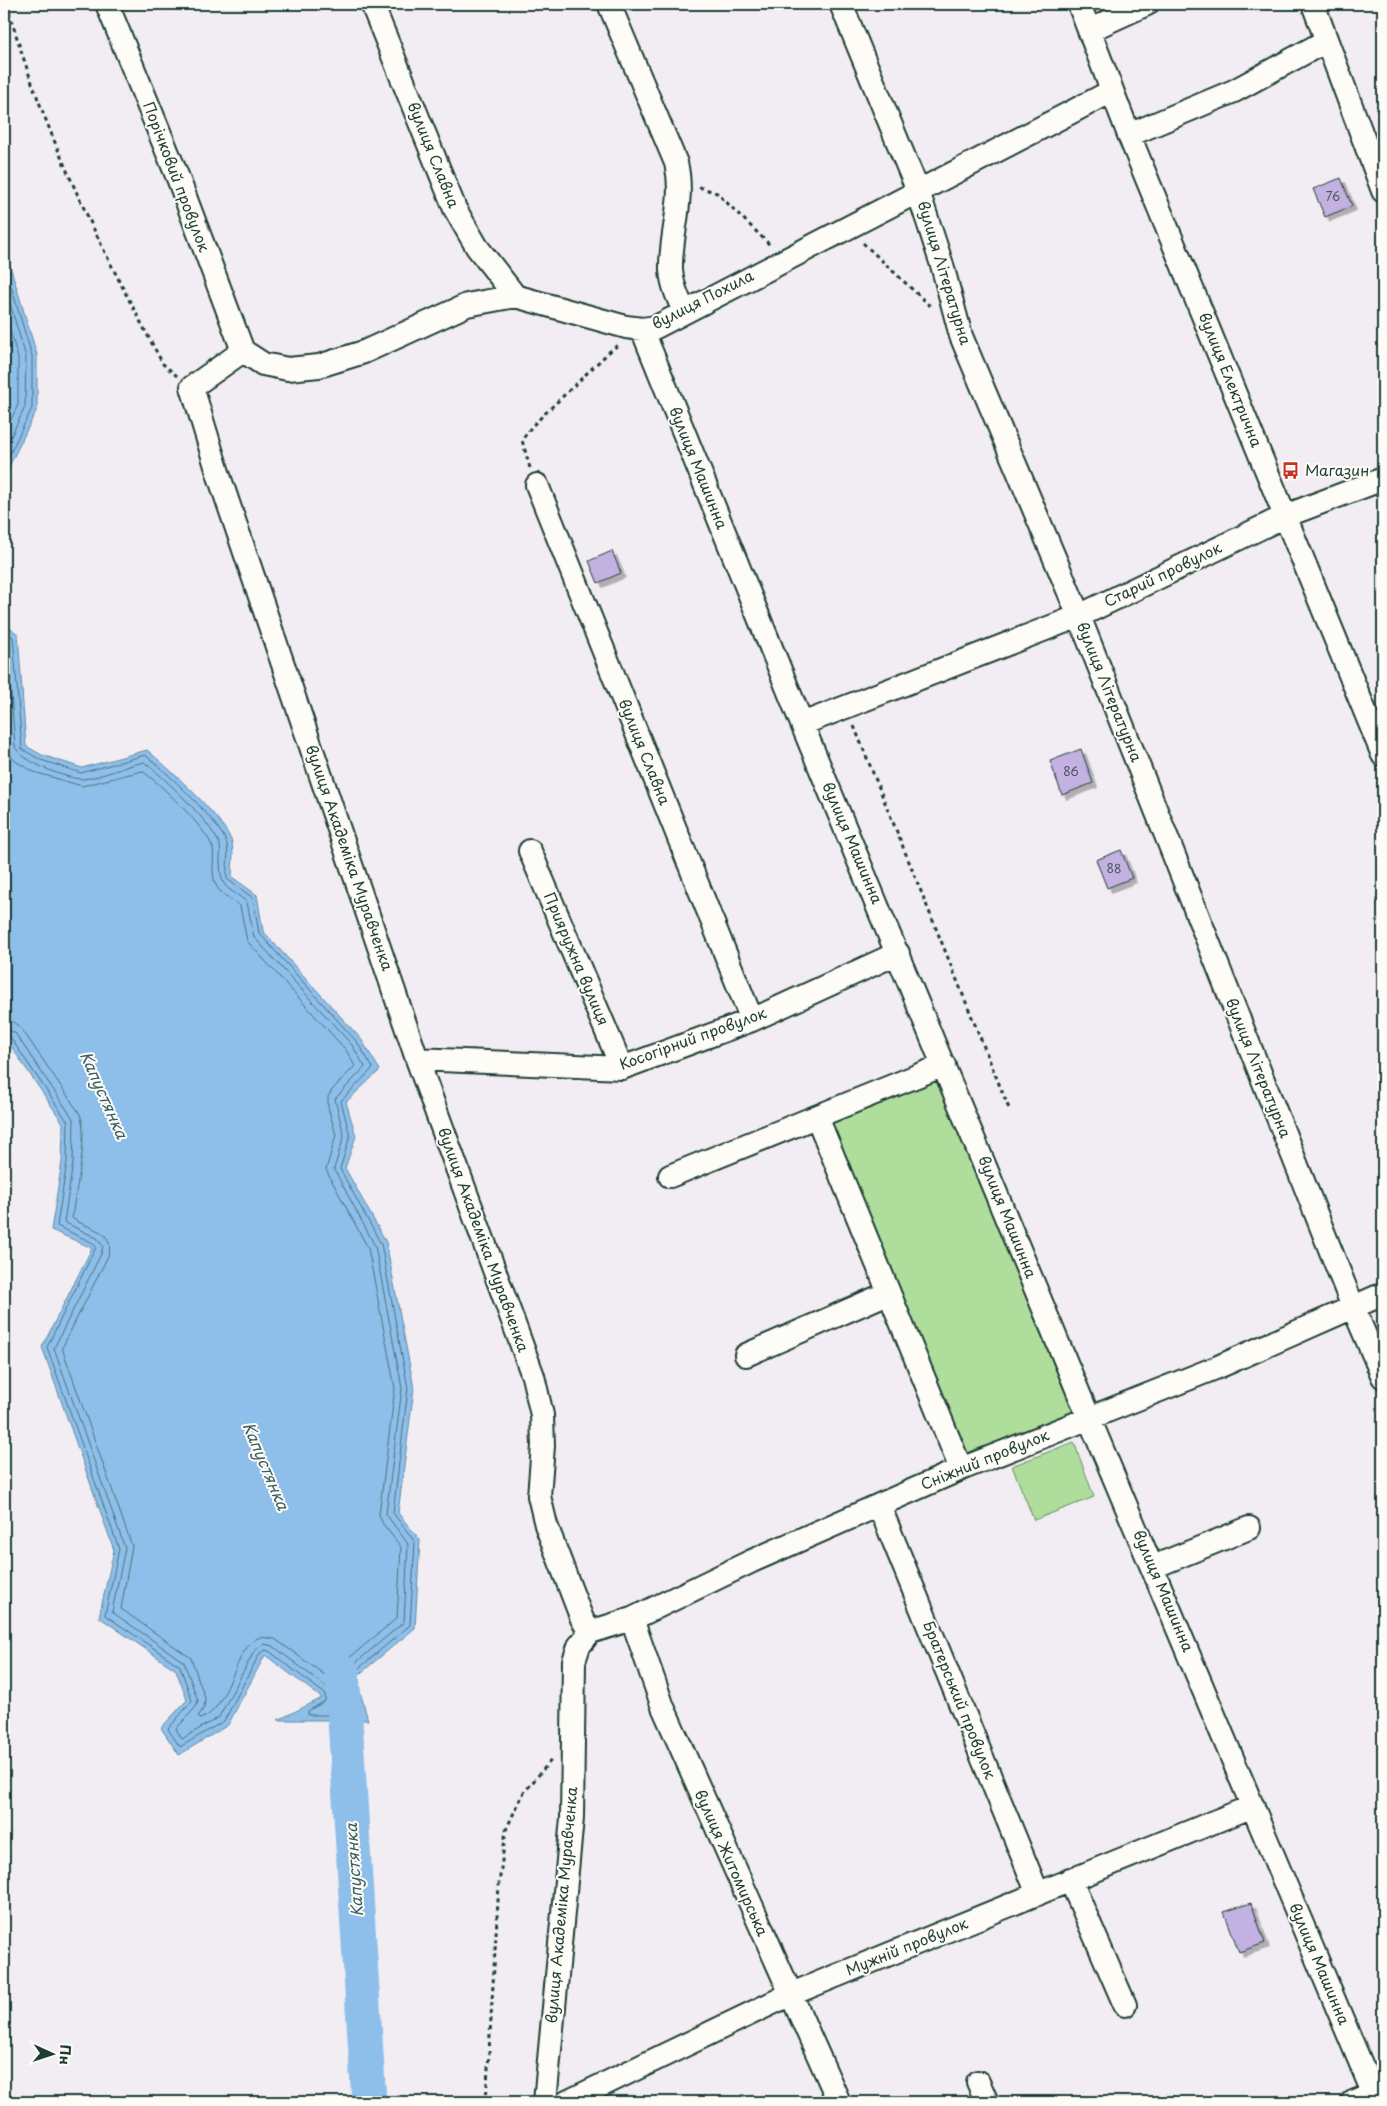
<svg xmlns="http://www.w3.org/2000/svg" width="1387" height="2106" font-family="'Playpen Sans',sans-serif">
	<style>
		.green { fill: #afdd9c; stroke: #678d68 }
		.water { fill: #8ebfea; stroke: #628ba1 }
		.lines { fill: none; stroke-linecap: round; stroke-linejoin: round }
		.shore { stroke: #4b717d; stroke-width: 1 }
		.river { stroke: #8ebfea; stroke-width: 35 }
		.building { fill: #c2b1e1; stroke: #1f3d34; filter: url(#shadow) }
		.minor-casing { stroke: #1f3d34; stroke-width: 26 }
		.path { stroke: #1f3d34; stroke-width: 3; stroke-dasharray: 4 4; stroke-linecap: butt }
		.minor { stroke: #fdfcf7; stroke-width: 22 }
		.labels { text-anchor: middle; stroke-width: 4; stroke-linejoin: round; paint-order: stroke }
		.number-label { font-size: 12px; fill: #485a5f }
		.street-label { font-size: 15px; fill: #1f3d34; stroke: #fdfcf7 }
		.poi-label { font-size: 15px; fill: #1f3d34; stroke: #fdfcf7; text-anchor: start }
		.water-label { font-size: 16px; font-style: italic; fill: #3b5e62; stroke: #fdfcf7 }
	</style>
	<defs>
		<filter id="shadow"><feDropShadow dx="4.5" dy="4.5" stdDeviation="0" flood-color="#0004"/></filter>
	</defs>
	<rect width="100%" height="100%" fill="#f1edf3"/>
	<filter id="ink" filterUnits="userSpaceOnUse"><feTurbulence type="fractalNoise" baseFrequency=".02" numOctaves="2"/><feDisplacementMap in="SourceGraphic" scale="10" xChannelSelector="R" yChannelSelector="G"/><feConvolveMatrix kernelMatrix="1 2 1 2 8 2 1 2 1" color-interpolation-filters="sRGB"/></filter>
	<g filter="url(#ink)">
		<path class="green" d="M 935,1075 L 1073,1412 L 962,1459 L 826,1120 Z
			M 1074,1442 L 1094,1497 L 1034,1520 L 1012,1466 Z"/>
		<path class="water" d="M 4,246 L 37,355 L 37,409 L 4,477 Z
			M 4,624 L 18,634 L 26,746 L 42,755 L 82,768 L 147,750 C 166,766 226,819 232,843 C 234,853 232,867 232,877 L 257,895 L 263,931 L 361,1039 L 380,1070 L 346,1102 L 356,1136 L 345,1168 L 386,1242 L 414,1388 L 398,1513 L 420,1540 L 415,1628 L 356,1677 L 368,1720 L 278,1720 L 322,1698 L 265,1655 L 228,1725 L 179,1755 L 161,1728 L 187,1700 L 176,1670 L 99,1617 L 114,1550 L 42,1347 L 92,1248 L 51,1230 L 62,1162 L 63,1123 L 4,1036 Z"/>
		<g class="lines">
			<path class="shore" d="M 4,263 L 32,356 L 32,408 L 4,466
				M 4,284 L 26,357 L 25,407 L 4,451
				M 4,310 L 18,358 L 18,405 L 4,434
				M 4,630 L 13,637 L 22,749 L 41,760 L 81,773 L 145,755 C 164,769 221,823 227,844 C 229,854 226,868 227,879 L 253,898 L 259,933 L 357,1042 L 373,1068 L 341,1101 L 350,1136 L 340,1169 L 381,1244 L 408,1388 L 393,1513 L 415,1542 L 410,1625 L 352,1674 L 359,1715 L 308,1715 L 308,1711 L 325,1701 L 325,1694 L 269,1651 L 265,1650 L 260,1653 L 224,1721 L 180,1747 L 168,1729 L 192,1701 L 180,1666 L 105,1615 L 119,1549 L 47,1347 L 96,1247 L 93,1243 L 57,1226 L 67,1162 L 68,1122 L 10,1037 L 4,1034
				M 4,638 L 7,641 L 15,746 C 18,760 68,780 83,779 C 103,777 124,766 144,762 C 165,778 210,821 220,845 C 221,849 220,855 220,860 C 221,890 225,885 247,902 L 254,937 L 352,1045 L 365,1067 L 335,1099 L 344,1136 L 334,1169 L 375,1246 L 402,1388 L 386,1514 L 408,1544 L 404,1622 L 346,1671 L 345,1679 L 352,1706 L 351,1709 L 331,1708 L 332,1696 L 329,1689 L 273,1646 L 264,1644 L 255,1650 L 219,1717 L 182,1739 L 176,1729 L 195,1708 L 198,1701 L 184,1662 L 112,1612 L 125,1548 L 54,1348 L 101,1254 L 103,1246 L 97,1238 L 64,1222 L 73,1163 L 74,1120 L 15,1033 L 4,1028
				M 4,701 L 9,753 L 15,761 L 34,772 L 82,786 L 142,771 C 159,782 207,829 213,848 C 214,853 213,862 213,868 C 213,892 223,893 240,906 L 247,941 L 346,1050 L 355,1066 L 332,1090 L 328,1097 L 328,1107 L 336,1135 L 326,1170 L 368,1248 L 395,1388 L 379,1515 L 383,1524 L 401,1547 L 397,1618 L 342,1664 L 338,1670 L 336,1683 L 275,1639 L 260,1637 C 233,1647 231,1709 200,1719 L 198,1716 L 204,1708 L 205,1698 L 191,1658 L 121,1609 L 132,1546 L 62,1348 L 108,1256 C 117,1229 86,1229 72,1218 C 75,1191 89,1139 80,1114 L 21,1028 L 13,1022 L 4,1020"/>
			<path class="river" d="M 342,1672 L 369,2102"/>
		</g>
		<path class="building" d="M 1341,178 L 1352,206 L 1325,217 L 1313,189 Z
			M 612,551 L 621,573 L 598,583 L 589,561 Z
			M 1081,749 L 1093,783 L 1062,795 L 1050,761 Z
			M 1121,850 L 1132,878 L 1107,888 L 1096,860 Z
			M 1251,1903 L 1265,1943 L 1239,1952 L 1224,1912 Z"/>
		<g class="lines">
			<defs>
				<path id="minor" d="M 107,4 L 178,178 L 243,351
					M 372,4 L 455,209 L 477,247 L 515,296
					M 609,4 L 676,163 C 685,200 670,234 671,270 C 672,285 678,298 684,311
					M 841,4 L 918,191 L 942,265 L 961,336 L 1079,616 L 1353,1307 L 1383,1377
					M 1079,4 L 1129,135 L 1383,755
					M 1313,4 L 1383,191
					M 1090,30 L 1147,4
					M 1129,135 L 1234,91 L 1326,41
					M 642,329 L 802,724 L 1089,1418 L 1377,2102
					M 243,351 L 192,387 L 219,476 L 417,1059 L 533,1376 L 542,1415 L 543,1446 L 539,1496 L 546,1525 L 582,1619 L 590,1632 L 579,1646 L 574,1661 L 572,1818 L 545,2102
					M 243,351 L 263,364 L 288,369 L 319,366 L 364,352 L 467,305 L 515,296 L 626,327 L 642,329 L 656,327 L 1112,91
					M 537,485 L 752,1020
					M 802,724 L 1079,616 L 1285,516 L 1383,479
					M 530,851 L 622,1068
					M 417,1059 L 622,1068 L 752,1020 L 898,953
					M 817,1117 L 961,1469
					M 670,1176 L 944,1065
					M 746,1355 L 888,1293
					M 879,1505 L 1038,1894
					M 1153,1567 L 1249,1528
					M 632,1619 L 663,1707 L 839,2102
					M 590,1632 L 632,1619 L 752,1561 L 961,1469 L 1218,1367 L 1383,1294
					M 1070,1879 L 1125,2005
					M 978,2082 L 987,2102
					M 567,2102 L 789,1995 L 1253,1806
					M 1353,2102 L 1373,2094"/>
			</defs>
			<use href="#minor" class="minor-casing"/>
			<path class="path" d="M 7,4 C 42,131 101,249 163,364 L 177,376
				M 699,187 L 717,193 L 771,246
				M 863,243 L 930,306
				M 530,468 L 522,440 L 532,426 L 609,352 L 618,345
				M 854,726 L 1010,1111
				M 486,2102 L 499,1884 L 506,1830 L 522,1795 L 552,1759"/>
			<use href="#minor" class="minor"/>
		</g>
	</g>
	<defs>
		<symbol id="bus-bare" viewBox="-9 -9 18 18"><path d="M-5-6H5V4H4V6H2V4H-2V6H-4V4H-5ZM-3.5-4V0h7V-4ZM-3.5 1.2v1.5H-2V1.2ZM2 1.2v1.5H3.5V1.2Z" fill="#c8321e" stroke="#fdfcf7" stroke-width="2.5" paint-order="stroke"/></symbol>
	</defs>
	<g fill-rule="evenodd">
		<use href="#bus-bare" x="1278" y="458" width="25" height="25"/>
	</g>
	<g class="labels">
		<g class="number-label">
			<text x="1333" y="201">76</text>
			<text x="1071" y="776">86</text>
			<text x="1114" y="873">88</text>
		</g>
		<g class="street-label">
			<text transform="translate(433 155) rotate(68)" y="5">вулиця Славна</text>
			<text transform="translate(176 177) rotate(69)" y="5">Порічковий провулок</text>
			<text transform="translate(944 273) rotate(73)" y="5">вулиця Літературна</text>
			<text transform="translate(703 300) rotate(-27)" y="5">вулиця Похила</text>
			<text transform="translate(1230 380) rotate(68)" y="5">вулиця Електрична</text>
			<text transform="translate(698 468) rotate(68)" y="5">вулиця Машинна</text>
			<text transform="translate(1163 575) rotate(-26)" y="5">Старий провулок</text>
			<text transform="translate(1109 692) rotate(68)" y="5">вулиця Літературна</text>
			<text transform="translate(644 752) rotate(68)" y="5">вулиця Славна</text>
			<text transform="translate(852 843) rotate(67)" y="5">вулиця Машинна</text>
			<text transform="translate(349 858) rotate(71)" y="5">вулиця Академіка Муравченка</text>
			<text transform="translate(576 959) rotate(67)" y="5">Прияружна вулиця</text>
			<text transform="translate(693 1039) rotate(-20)" y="5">Косогірний провулок</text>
			<text transform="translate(1258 1068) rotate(68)" y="5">вулиця Літературна</text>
			<text transform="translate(1007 1217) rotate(68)" y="5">вулиця Машинна</text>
			<text transform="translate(483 1240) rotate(70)" y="5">вулиця Академіка Муравченка</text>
			<text transform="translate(985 1460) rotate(-22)" y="5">Сніжний провулок</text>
			<text transform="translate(1163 1591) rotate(67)" y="5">вулиця Машинна</text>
			<text transform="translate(959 1700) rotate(68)" y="5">Братерський провулок</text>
			<text transform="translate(731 1863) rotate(66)" y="5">вулиця Житомирська</text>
			<text transform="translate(562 1905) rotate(-85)" y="5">вулиця Академіка Муравченка</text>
			<text transform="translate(907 1947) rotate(-22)" y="5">Мужній провулок</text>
			<text transform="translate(1319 1964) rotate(67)" y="5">вулиця Машинна</text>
		</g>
		<g class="poi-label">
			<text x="1305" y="476">Магазин</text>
		</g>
		<g class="water-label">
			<text transform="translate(104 1095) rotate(66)" y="6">Капустянка</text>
			<text transform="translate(266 1466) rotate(67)" y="6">Капустянка</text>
			<text transform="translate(354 1870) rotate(-94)" y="6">Капустянка</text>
		</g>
	</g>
	<rect width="1387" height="2106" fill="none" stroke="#fdfcf7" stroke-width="20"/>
	<rect x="10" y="10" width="1367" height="2086" fill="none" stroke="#1f3d34" stroke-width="2" filter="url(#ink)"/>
	<g transform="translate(52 2054) rotate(93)" stroke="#fdfcf7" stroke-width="4" paint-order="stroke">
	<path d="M0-4L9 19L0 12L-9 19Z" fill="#1f3d34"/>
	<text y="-8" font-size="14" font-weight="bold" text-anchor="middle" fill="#1f3d34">Пн</text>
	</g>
</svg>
